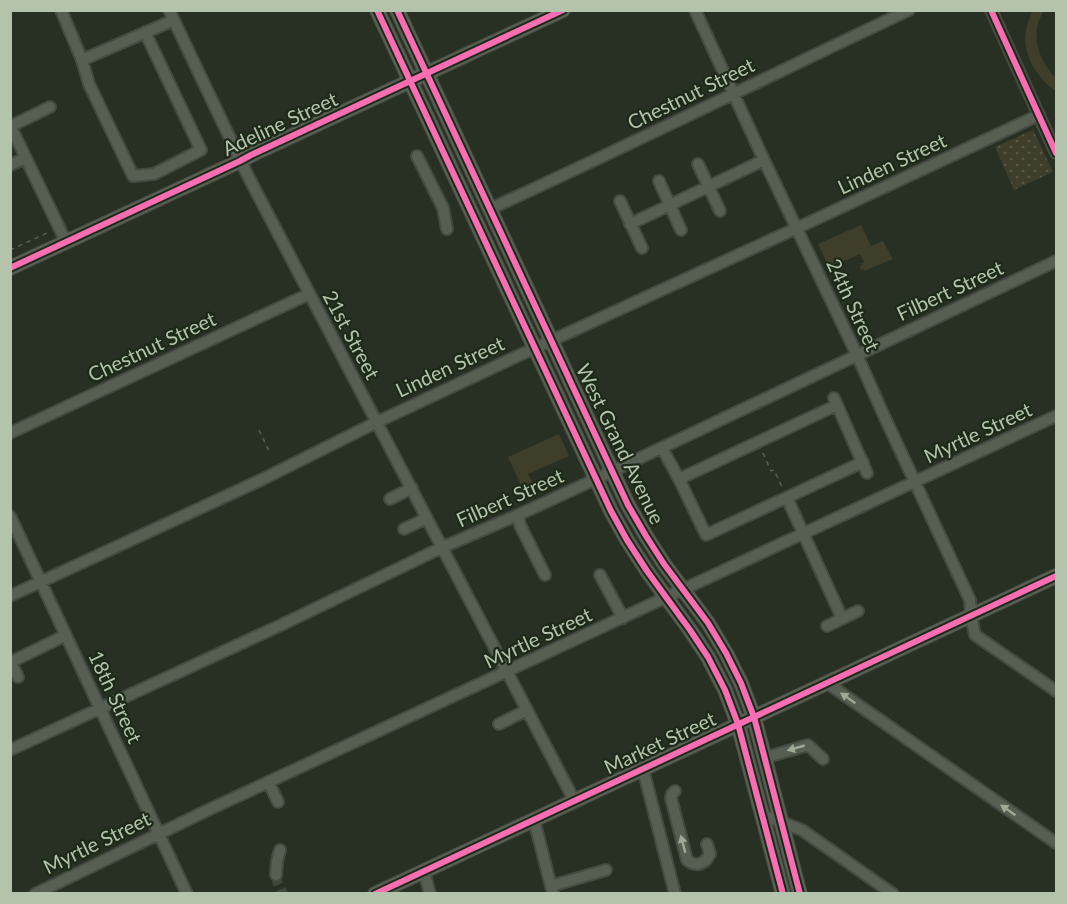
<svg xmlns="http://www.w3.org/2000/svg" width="1067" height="904" font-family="Lato,sans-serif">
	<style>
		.grass { fill: #3e3e2b }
		.park { fill: url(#park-dots) }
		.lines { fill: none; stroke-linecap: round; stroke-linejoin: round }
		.minor-tunnel { stroke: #3d4638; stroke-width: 10; stroke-dasharray: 10 5; stroke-linecap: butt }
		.minor-casing { stroke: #454b42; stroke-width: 14 }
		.major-casing { stroke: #454d41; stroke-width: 16 }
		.path { stroke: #585d53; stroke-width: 1.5; stroke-dasharray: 4.5 4.5; stroke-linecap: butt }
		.minor { stroke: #575f53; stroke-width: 10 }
		.major { stroke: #596156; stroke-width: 14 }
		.cycleway-casing { stroke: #1e2a18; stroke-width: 10 }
		.cycleway { stroke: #f96db3; stroke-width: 6 }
		.oneway { fill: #9caa96 }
		.labels { text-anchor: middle; stroke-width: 4.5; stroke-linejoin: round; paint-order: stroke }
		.street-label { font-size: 20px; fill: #b3c3ac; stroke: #1e2a18 }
	</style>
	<defs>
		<pattern id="park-dots" width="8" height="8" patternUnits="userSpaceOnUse" patternTransform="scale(1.5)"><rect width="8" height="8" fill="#3e3e2b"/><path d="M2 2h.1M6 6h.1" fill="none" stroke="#585847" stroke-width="1.8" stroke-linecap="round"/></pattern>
	</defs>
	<rect width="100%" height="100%" fill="#283024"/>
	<path class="grass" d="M 1032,11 L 1044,11 C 1029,33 1038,60 1056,78 L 1056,91 C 1039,80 1026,60 1025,39 C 1025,29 1029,20 1032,11 Z
		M 861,225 L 871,246 L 883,241 L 893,259 L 864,271 L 863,269 L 861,270 L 860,266 L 863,264 L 860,264 L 864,262 L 860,254 L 829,268 L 818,244 Z
		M 559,434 L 569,456 L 528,474 L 536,490 L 525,494 L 508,457 Z"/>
	<path class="park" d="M 1033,130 L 1053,172 L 1014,190 L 995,147 Z"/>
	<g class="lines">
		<path class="minor-tunnel" d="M 276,875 L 277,881 L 283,894"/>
		<defs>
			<path id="minor" d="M 61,10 L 82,60 L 174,20
				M 169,10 L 247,174 L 574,800
				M 695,10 L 764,160 L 857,355 L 885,418 L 970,600 L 971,616 L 975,635 L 1056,691
				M 991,10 L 1056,153
				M 82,60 L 89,84 L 133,176 L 154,174 L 201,150 L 145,32
				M 10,125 L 66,242
				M 11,126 L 50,107
				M 417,156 L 443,208 L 447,229
				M 698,164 L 720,211
				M 10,165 L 26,158
				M 659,181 L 681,230
				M 620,201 L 642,248
				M 490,209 C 630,145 769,76 909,10
				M 630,224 L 764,160
				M 834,398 L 867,473
				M 837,405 L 679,479 L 706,535 L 863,462
				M 10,433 L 309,294
				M 662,448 L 679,479
				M 787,498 L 842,618
				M 390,499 L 412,488
				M 518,515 L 520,525 L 545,575
				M 10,516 L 187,894
				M 404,529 L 427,518
				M 600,575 L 623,618
				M 10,596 L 261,480 L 377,422 L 522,354 L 797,228 L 1039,115
				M 827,626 L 858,611
				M 18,677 L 11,662 L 66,635
				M 827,683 L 1056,843
				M 499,724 L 527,710
				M 10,750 L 281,625 L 443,547 L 518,515 L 583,485 L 1056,261
				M 764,758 L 808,745 L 823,759
				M 643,769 L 675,894
				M 269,783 L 278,802
				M 675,791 L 672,794 L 671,798 L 687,860 C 694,866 700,865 706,860 L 710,854 L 707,844
				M 763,815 L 802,830 L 893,894
				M 534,820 L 553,894
				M 424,871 L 430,894
				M 276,875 L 277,861 L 280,850
				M 551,886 L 606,870
				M 35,894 L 208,810 L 1056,416"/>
			<path id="major" d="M 377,10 L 611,511 L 627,540 L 647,571 L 690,630 L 708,657 L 725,690 L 738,724 L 783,894
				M 397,10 L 628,505 L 646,536 L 664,564 L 708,623 L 726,653 L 741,683 L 754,717 L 800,894
				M 10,268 L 240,161 L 251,155 L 563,10
				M 375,894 L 1056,576"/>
		</defs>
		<use href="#minor" class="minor-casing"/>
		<use href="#major" class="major-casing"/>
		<path class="path" d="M 10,250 L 47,233 L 48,229
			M 259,430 L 270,453
			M 763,453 L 771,471 L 774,470 L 783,489"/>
		<use href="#minor" class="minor"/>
		<use href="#major" class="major"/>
		<defs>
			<path id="cycleway" d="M 377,10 L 611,511 L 627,540 L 647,571 L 690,630 L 708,657 L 725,690 L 738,724 L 783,894
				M 397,10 L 628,505 L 646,536 L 664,564 L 708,623 L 726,653 L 741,683 L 754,717 L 800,894
				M 991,10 L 1056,153
				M 10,268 L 240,161 L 251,155 L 563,10
				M 375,894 L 1056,576"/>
		</defs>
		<use href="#cycleway" class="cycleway-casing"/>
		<use href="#cycleway" class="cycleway"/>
	</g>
	<defs><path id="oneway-solid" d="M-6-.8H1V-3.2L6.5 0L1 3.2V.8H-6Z" transform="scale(1.5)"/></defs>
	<g class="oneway">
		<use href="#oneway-solid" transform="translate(848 698) rotate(-145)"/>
		<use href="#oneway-solid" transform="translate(796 748) rotate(164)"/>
		<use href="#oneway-solid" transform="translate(1008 810) rotate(-145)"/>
		<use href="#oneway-solid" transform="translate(683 844) rotate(-105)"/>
	</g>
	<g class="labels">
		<g class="street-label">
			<text transform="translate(691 94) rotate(-26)" y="7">Chestnut Street</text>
			<text transform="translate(280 124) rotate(-25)" y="7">Adeline Street</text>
			<text transform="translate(892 164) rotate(-25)" y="7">Linden Street</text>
			<text transform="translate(950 291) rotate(-25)" y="7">Filbert Street</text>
			<text transform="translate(853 305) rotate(65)" y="7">24th Street</text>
			<text transform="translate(351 335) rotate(62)" y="7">21st Street</text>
			<text transform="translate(152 347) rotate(-25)" y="7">Chestnut Street</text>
			<text transform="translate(450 367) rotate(-25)" y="7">Linden Street</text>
			<text transform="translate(978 433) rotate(-25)" y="7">Myrtle Street</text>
			<text transform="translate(620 444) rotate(64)" y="7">West Grand Avenue</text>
			<text transform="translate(510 498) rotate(-24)" y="7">Filbert Street</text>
			<text transform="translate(538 638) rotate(-25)" y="7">Myrtle Street</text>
			<text transform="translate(115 697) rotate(65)" y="7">18th Street</text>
			<text transform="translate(660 743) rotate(-25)" y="7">Market Street</text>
			<text transform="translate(97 843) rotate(-26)" y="7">Myrtle Street</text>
		</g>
	</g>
	<rect width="1067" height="904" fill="none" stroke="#b3c3ac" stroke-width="24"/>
</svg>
